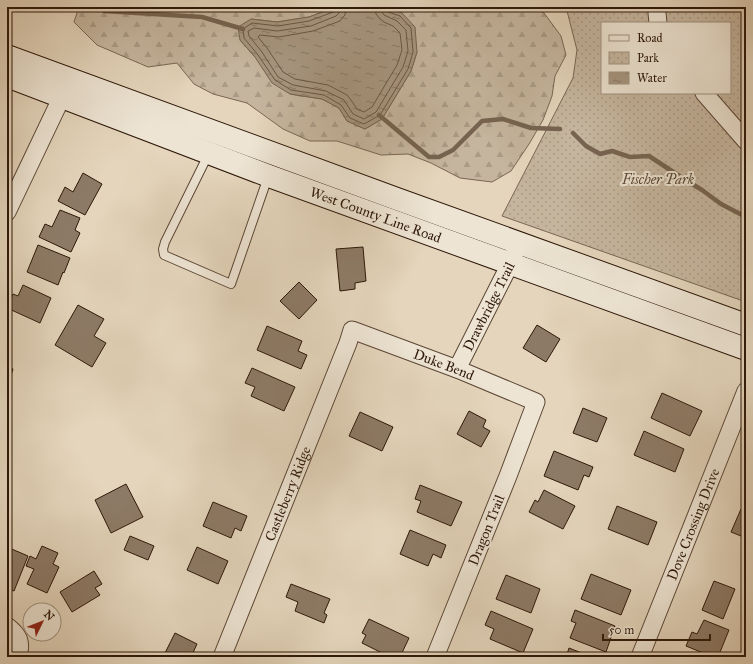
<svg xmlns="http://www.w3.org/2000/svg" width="753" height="664" font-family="'IM FELL Great Primer',serif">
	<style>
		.forest { fill: url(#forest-firs); stroke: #7a6654 }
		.park { fill: url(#park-dots); stroke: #7a6654; fill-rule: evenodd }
		.water { fill: url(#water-ripples); stroke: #766350 }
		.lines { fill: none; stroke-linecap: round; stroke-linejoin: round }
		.shore { stroke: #6a5644; stroke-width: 1 }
		.stream { stroke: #766350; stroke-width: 4.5 }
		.building { fill: #8d7a66; stroke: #2e1809 }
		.lane-casing { stroke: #5c4736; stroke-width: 10 }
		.street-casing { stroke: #5c4736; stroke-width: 19 }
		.secondary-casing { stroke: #2e1809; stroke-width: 24 }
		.lane { stroke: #ede4d3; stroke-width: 8 }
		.street { stroke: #ede4d3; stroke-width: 17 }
		.secondary { stroke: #ede4d3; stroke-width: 22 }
		.labels { text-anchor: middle; stroke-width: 4; stroke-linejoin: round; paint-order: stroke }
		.park-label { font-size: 14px; font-style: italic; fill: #5b4736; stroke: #ede4d3 }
		.street-label { font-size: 14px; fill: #2e1809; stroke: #ede4d3 }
	</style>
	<defs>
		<pattern id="forest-firs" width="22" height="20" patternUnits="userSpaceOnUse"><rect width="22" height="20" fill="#c5b59e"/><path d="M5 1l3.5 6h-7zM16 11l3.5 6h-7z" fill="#aa9b87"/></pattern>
		<pattern id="park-dots" width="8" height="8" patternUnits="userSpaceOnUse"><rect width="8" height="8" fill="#c5b59e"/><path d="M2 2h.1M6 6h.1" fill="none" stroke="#aa9b87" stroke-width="1.8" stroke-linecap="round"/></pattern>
		<pattern id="water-ripples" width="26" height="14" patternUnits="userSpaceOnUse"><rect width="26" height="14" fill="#a6957f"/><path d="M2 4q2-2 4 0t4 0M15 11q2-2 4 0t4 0" fill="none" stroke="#887966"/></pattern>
	</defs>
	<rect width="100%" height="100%" fill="#e4d5bc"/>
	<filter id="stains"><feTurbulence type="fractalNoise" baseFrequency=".005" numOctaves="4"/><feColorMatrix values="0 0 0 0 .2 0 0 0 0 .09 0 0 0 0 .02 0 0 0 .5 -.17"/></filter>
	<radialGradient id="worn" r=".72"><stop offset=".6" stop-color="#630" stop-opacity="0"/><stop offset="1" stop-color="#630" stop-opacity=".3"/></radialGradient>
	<path class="forest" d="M 79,7 L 336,7 L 309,17 L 277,22 L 251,19 L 240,40 L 255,57 L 290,94 L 322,99 L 339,108 L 347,121 L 365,129 L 382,119 L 411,71 L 417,52 L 402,13 L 386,7 L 532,7 L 544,13 L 561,36 L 566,55 L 555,76 L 552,96 L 543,120 L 529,144 L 511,171 L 492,182 L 460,178 L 431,163 L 408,154 L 381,155 L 337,141 L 310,141 L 283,129 L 247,103 L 213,94 L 194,84 L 177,63 L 148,67 L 97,45 L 74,22 Z"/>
	<path class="park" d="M 566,7 L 746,7 L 746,302 L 502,216 L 573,78 L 577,50 ZM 602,23 L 730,23 L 730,93 L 602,93 Z"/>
	<path class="water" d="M 336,7 L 386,7 L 402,13 L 415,27 L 417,52 L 411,71 L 382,119 L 365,129 L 347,121 L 339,108 L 322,99 L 290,94 L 272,83 L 255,57 L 240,40 L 238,27 L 251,19 L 277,22 L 309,17 Z"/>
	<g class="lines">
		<path class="shore" d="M 335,7 L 335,10 L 333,12 L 309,21 L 278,26 L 252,23 L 243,29 L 244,38 L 258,55 L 275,80 L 291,90 L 324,95 L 341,105 L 350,118 L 364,124 L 380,115 L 408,69 L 413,52 L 411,28 L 400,16 L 388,12 L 387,10 L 386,7
			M 340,7 L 339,13 L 336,16 L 311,26 L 277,31 L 254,28 L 248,31 L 249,36 L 262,52 L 278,77 L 293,85 L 326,91 L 344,100 L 353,114 L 364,119 L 376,112 L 403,67 L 408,51 L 406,30 L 397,21 L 384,15 L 382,12 L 381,7
			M 346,7 L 345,15 L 340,21 L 313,31 L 279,37 L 260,35 L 258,37 L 267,48 L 283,72 L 295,79 L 328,85 L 347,95 L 351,100 L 357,109 L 364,112 L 372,107 L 397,65 L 402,50 L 400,33 L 393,26 L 384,22 L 380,19 L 376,14 L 375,7"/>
		<path class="stream" d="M 104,11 L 202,17 L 243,29
			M 379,115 L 429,157 L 439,157 L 453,150 L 482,121 L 503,119 L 531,128 L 560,129
			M 573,133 L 586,146 L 600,154 L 612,151 L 630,157 L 649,156 L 684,179 L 702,190 L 721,204 L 746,217"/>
	</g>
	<path class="building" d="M 83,173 L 102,184 L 85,215 L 58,201 L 65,187 L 73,192 Z
		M 60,210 L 80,218 L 75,230 L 80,233 L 71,252 L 39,237 L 45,224 L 52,227 Z
		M 38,245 L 70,258 L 64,273 L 63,272 L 58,285 L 27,272 Z
		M 363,247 L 366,281 L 355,283 L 355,289 L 340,291 L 336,249 Z
		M 299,282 L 317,300 L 299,319 L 280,301 Z
		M 23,285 L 51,298 L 40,323 L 7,308 L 13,294 L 18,296 Z
		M 78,305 L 104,319 L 94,336 L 106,343 L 92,367 L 55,345 Z
		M 537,325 L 560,339 L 546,362 L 523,348 Z
		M 267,326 L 302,341 L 298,351 L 307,355 L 301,369 L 257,350 Z
		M 7,367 L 13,369 L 7,388 Z
		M 252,368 L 295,387 L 284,411 L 251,396 L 255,387 L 245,383 Z
		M 662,393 L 702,411 L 690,436 L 651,418 Z
		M 583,408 L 607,418 L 597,442 L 573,433 Z
		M 469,411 L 486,420 L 483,427 L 490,431 L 481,447 L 457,434 Z
		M 360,412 L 393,427 L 382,451 L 349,436 Z
		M 644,431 L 684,449 L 675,472 L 634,455 Z
		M 554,451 L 593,467 L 589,477 L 584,475 L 578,490 L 544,476 Z
		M 126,484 L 143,517 L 111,533 L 95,500 Z
		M 420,485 L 462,502 L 451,526 L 417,512 L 421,501 L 415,499 Z
		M 544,490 L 575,506 L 563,529 L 529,512 L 535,500 L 538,502 Z
		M 213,502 L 247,516 L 241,531 L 235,528 L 231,538 L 203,526 Z
		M 617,506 L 657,522 L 648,545 L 608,529 Z
		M 741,509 L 746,511 L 746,538 L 731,532 Z
		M 410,530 L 446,545 L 441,558 L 433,554 L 428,566 L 400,554 Z
		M 130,536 L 154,546 L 148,560 L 124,550 Z
		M 42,546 L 58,553 L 53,564 L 59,567 L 47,593 L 27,584 L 34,569 L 26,566 L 30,556 L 36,559 Z
		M 7,547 L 28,556 L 14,591 L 7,588 Z
		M 197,547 L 228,561 L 218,584 L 187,570 Z
		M 94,571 L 102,584 L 95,588 L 100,595 L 72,612 L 60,592 Z
		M 591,574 L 631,590 L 621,615 L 581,599 Z
		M 506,575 L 540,589 L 531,613 L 496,599 Z
		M 714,581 L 735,589 L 723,619 L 702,610 Z
		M 291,584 L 330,599 L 324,613 L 327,615 L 324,623 L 295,611 L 298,602 L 286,597 Z
		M 575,610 L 615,626 L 606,652 L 570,638 L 576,623 L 571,621 Z
		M 491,611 L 533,629 L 523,653 L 490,639 L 494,629 L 485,625 Z
		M 369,619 L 409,638 L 400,657 L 390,657 L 362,643 L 366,635 L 362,633 Z
		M 704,620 L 729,630 L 718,657 L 713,657 L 686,646 L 692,632 L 697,634 Z
		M 175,633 L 197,644 L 191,657 L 187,655 L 186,657 L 163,657 Z
		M 569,648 L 592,657 L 566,657 Z"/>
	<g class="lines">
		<defs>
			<path id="lane" d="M 209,153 L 165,242 L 163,249 L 164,255 L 231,284 L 268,177"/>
			<g id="street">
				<path d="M 657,7 L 657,13 L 658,23"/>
				<path d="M 704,93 L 746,141"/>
				<path d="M 7,212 L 67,86"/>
				<path id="s1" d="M 457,369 L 510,264 L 515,252"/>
				<path d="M 7,626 C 19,635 22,642 18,657"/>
				<path id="s2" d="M 222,657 L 348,343 L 352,330 L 457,369 L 536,402 L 508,476 L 435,657"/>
				<path id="s3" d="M 640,657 L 746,391"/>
			</g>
			<g id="secondary">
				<path d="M 7,56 L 397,199 L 746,325"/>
				<path id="s4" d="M 7,76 L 269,176 L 746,349"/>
			</g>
		</defs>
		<use href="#lane" class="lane-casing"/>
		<use href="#street" class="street-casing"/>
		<use href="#secondary" class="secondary-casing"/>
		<use href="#lane" class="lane"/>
		<use href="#street" class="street"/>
		<use href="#secondary" class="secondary"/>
	</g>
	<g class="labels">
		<g class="park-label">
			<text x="658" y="184">Fischer Park</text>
		</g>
		<g class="street-label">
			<text dy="5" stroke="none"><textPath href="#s4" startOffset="394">West County Line Road</textPath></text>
			<text dy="5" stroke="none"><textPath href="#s1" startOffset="70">Drawbridge Trail</textPath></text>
			<text dy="5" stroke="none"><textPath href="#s2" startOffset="450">Duke Bend</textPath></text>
			<text dy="5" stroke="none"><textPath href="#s2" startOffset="176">Castleberry Ridge</textPath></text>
			<text dy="5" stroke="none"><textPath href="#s3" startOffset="143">Dove Crossing Drive</textPath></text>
			<text transform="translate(486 530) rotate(-68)" y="5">Dragon Trail</text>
		</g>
	</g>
	<rect width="753" height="664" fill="none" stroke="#e4d5bc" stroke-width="24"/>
	<rect x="8" y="8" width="737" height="648" fill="none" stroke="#2e1809" stroke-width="2"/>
	<rect x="12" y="12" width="729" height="640" fill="none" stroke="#2e1809"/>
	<rect x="601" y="22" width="130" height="72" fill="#ede4d3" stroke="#a19282"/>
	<rect x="609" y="35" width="20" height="6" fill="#ede4d3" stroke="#a19282"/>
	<text x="637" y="42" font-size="12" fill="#2e1809">Road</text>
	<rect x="609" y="52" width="20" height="12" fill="url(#park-dots)" stroke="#a19282"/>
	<text x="637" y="62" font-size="12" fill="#2e1809">Park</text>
	<rect x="609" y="72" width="20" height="12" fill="url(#water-ripples)" stroke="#a19282"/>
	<text x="637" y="82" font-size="12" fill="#2e1809">Water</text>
	<g transform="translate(42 622) rotate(47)"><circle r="19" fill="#ede4d3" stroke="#a19282"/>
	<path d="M0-3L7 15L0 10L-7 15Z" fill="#8f2418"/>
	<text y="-6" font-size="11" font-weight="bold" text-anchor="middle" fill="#2e1809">N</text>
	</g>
	<path d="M603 634v6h107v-6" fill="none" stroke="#2e1809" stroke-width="2"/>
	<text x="609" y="634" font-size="12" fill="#2e1809" stroke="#ede4d3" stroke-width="3" paint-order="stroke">50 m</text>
	<rect width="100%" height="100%" filter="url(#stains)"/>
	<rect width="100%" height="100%" fill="url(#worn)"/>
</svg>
